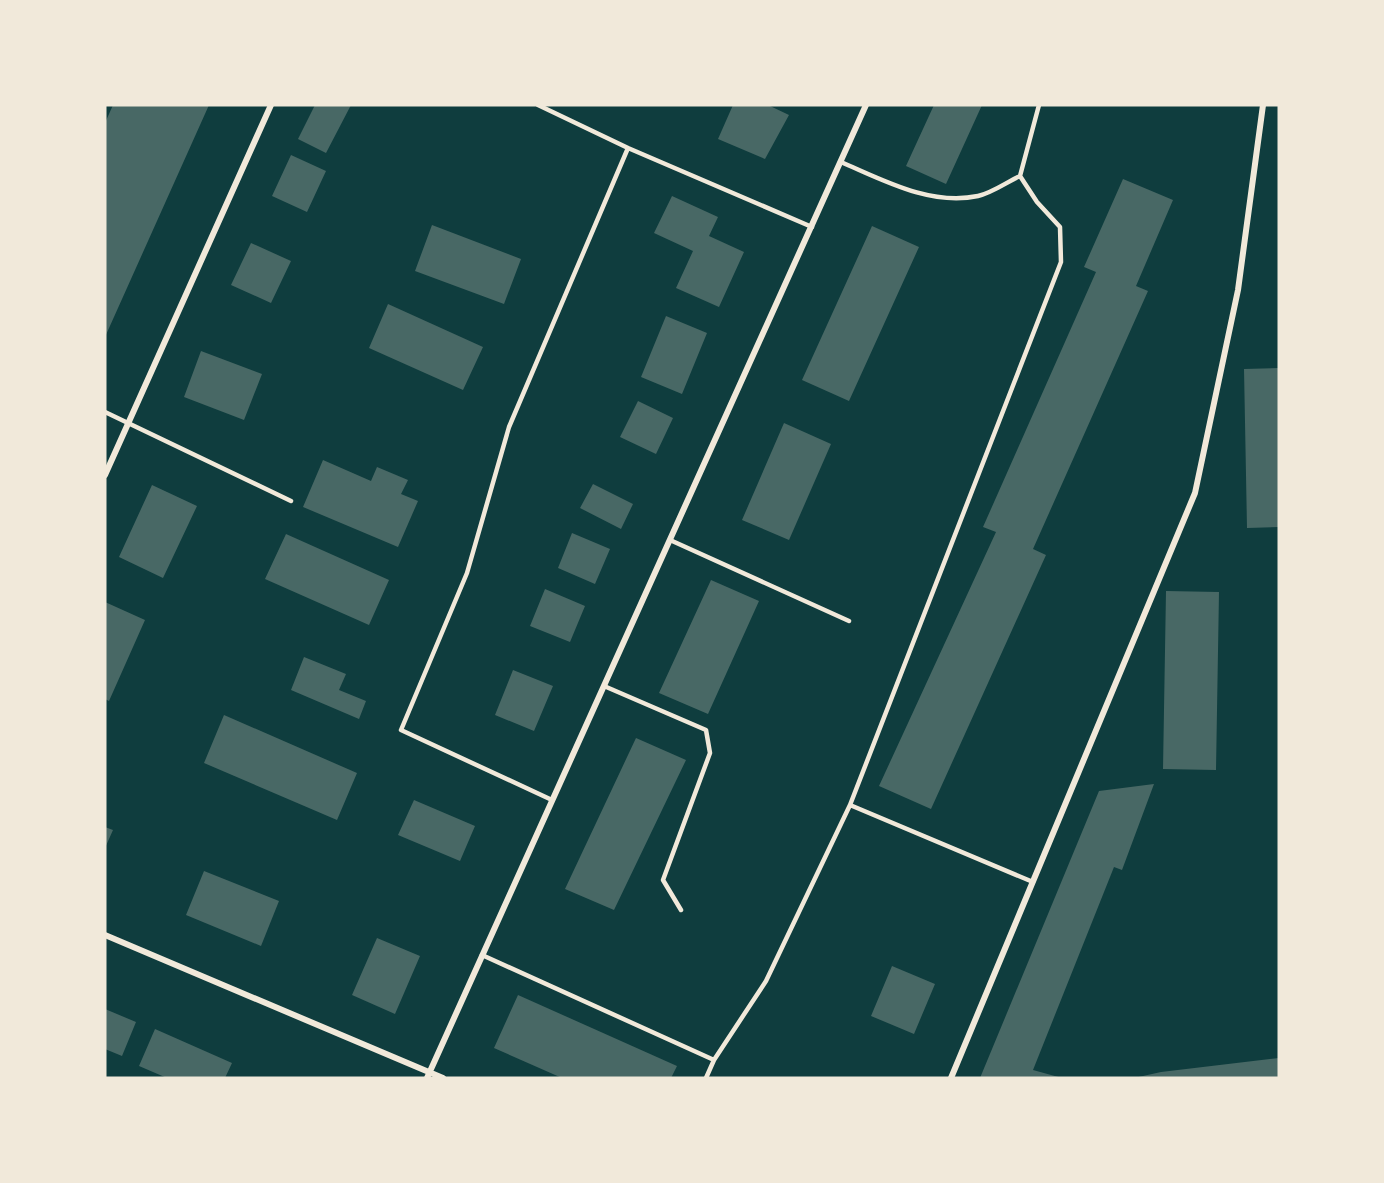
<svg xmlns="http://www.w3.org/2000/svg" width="1384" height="1183" font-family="Lato,sans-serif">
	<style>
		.building { fill: #486865 }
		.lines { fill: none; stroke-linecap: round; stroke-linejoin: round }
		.service { stroke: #f1e9da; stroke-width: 4.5 }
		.minor { stroke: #f1e9da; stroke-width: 6 }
	</style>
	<rect width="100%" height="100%" fill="#0f3d3e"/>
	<path class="building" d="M 113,105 L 209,105 L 105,337 L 105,123 Z
		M 315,105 L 351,105 L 326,153 L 298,139 Z
		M 733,105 L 768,105 L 789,115 L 765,159 L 718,139 Z
		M 934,105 L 982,105 L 946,184 L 906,166 Z
		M 291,155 L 326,171 L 307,212 L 272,196 Z
		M 1123,179 L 1173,200 L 1136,286 L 1148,291 L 1033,549 L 1046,555 L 931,809 L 879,786 L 996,532 L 983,527 L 1096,272 L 1084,267 Z
		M 672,196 L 718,217 L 709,236 L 744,252 L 719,307 L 676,288 L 693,251 L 654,233 Z
		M 432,225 L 521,259 L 504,304 L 415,271 Z
		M 872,226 L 919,247 L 849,401 L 802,380 Z
		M 251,243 L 291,261 L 271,303 L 231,285 Z
		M 388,304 L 483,347 L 463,390 L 369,348 Z
		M 666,316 L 707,333 L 682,394 L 641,377 Z
		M 201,351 L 262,374 L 244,420 L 184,397 Z
		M 1279,368 L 1279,527 L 1247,528 L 1244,369 Z
		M 638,401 L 673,418 L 656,454 L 620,437 Z
		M 784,423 L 831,444 L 789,540 L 742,520 Z
		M 323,460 L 371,481 L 377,467 L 408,480 L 401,494 L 418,501 L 398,547 L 303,507 Z
		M 593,484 L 633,504 L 621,529 L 580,508 Z
		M 152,485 L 197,506 L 163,578 L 119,557 Z
		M 572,533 L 610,549 L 595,584 L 558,568 Z
		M 286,534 L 389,580 L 369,625 L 265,579 Z
		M 711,580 L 759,601 L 708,714 L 659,693 Z
		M 545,589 L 585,606 L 570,642 L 530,626 Z
		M 1166,591 L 1219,592 L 1216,770 L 1163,769 Z
		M 105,602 L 145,620 L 109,701 L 105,699 Z
		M 304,657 L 346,674 L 339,690 L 366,701 L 359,719 L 291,690 Z
		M 513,670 L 553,686 L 534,731 L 495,715 Z
		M 224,715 L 357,773 L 337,820 L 204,763 Z
		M 636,738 L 686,760 L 614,910 L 565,889 Z
		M 1154,784 L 1122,870 L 1114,867 L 1033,1070 L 1062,1078 L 980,1078 L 1099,791 Z
		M 414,800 L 475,826 L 460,861 L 398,835 Z
		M 105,827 L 113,830 L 105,848 Z
		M 204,871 L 279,901 L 261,946 L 186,915 Z
		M 377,938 L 420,956 L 395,1014 L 352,995 Z
		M 892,966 L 935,984 L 914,1034 L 871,1016 Z
		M 518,995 L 677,1066 L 671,1078 L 562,1078 L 494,1048 Z
		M 105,1009 L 136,1022 L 122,1056 L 105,1049 Z
		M 155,1029 L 232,1063 L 225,1078 L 167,1078 L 139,1066 Z
		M 1279,1058 L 1279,1078 L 1134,1078 L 1161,1072 Z"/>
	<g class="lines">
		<path class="service" d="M 538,105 L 628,148 L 812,227
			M 841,162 C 883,180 930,206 978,196 C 992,193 1007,182 1020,176
			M 105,412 L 291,501
			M 670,540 L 849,621
			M 604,686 L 706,730 L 710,753 L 663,880 L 681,910
			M 552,800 L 401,730 L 467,573 L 509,427 L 628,148
			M 850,805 L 1061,262 L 1060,227 L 1037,202 L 1020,176 L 1039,105
			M 482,955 L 714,1060 L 706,1078
			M 714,1060 L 766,981 L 850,805 L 1033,882"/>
		<path class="minor" d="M 105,475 L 271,105
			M 105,935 L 443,1078
			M 427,1078 L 866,105
			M 951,1078 L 1195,493 L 1238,290 L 1263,105"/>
	</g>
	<rect width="1384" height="1183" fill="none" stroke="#f1e9da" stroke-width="213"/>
</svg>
